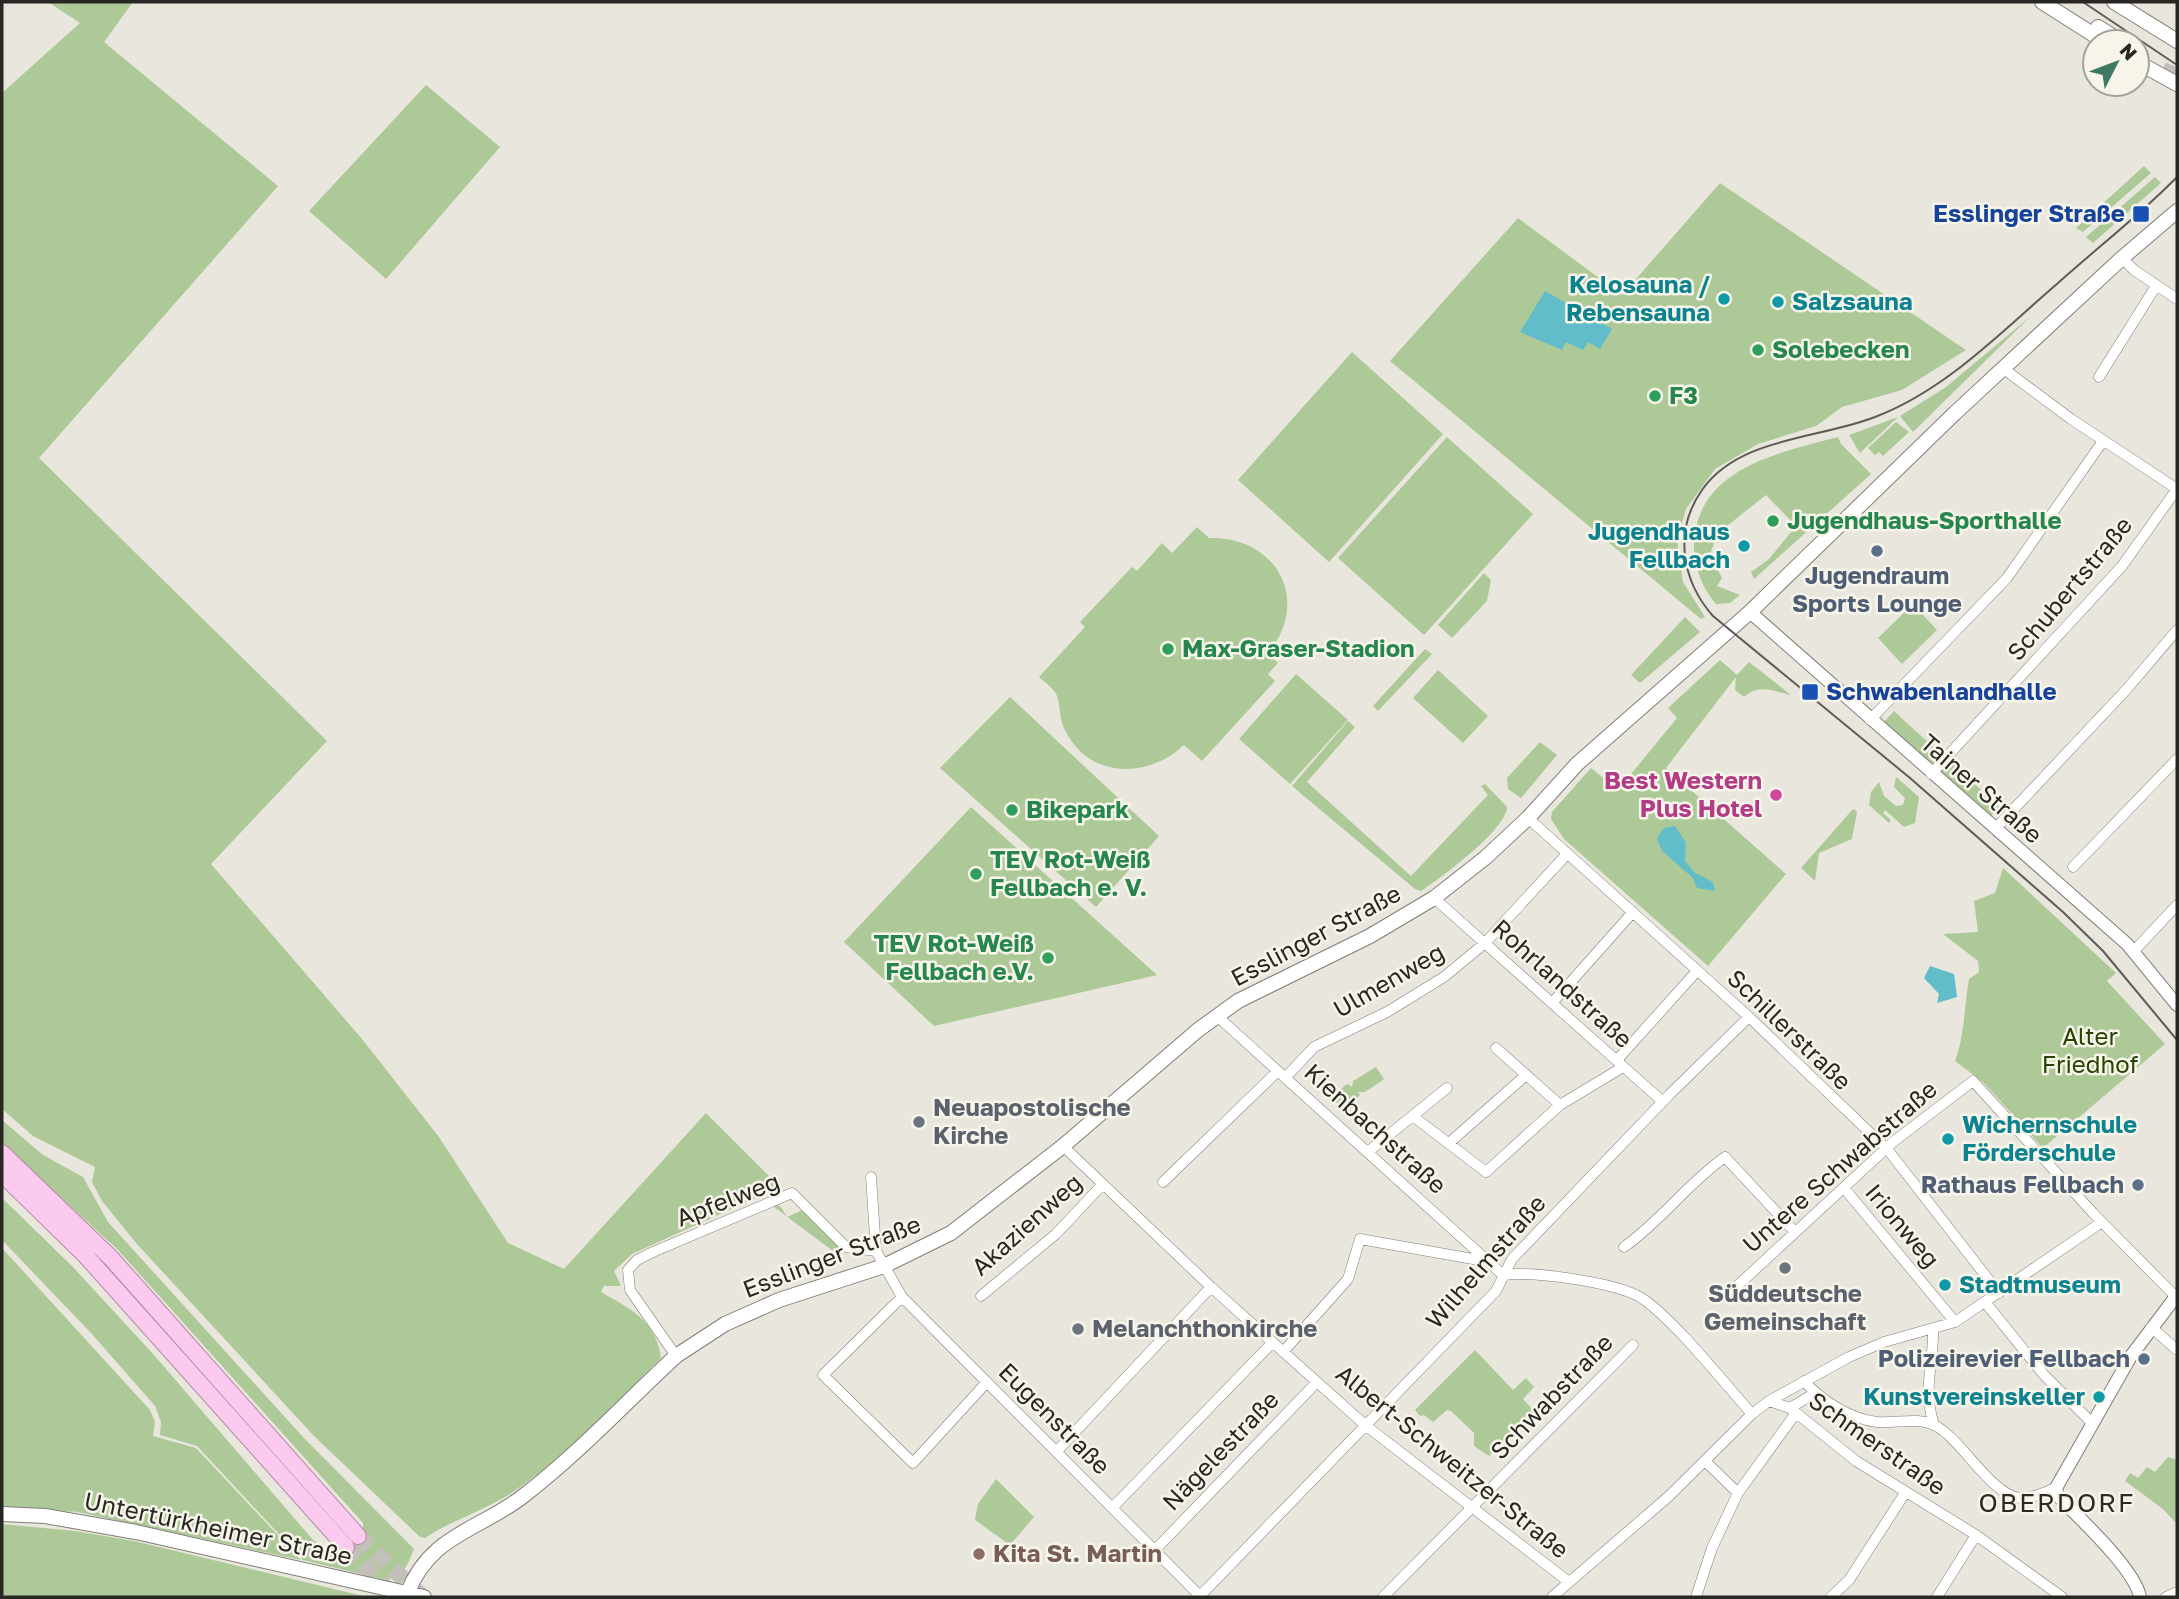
<svg xmlns="http://www.w3.org/2000/svg" width="2179" height="1599" font-family="'Golos Text',sans-serif">
	<style>
		.green { fill: #adc997 }
		.water { fill: #61bdca }
		.lines { fill: none; stroke-linecap: round; stroke-linejoin: round }
		.secondary-tunnel { stroke: #c2c0b8; stroke-width: 14; stroke-dasharray: 14 7; stroke-linecap: butt }
		.trunk-tunnel { stroke: #c2c0b8; stroke-width: 16; stroke-dasharray: 16 8; stroke-linecap: butt }
		.minor-casing { stroke: #807e75; stroke-width: 11 }
		.tertiary-casing { stroke: #807e75; stroke-width: 14 }
		.secondary-casing { stroke: #807e75; stroke-width: 16 }
		.trunk-casing { stroke: #b288a5; stroke-width: 18 }
		.minor { stroke: #fff; stroke-width: 10 }
		.tertiary { stroke: #fff; stroke-width: 12 }
		.secondary { stroke: #fff; stroke-width: 14 }
		.trunk { stroke: #fccaef; stroke-width: 16 }
		.tram { stroke: #5e5c57; stroke-width: 2 }
		.transit-dot { fill: #1a4fb4; stroke: #f7f4ea; stroke-width: 2.5 }
		.culture-dot { fill: #0f9aa8; stroke: #f7f4ea; stroke-width: 2.5 }
		.leisure-dot { fill: #2e9e5b; stroke: #f7f4ea; stroke-width: 2.5 }
		.service-dot { fill: #5c6f8a; stroke: #f7f4ea; stroke-width: 2.5 }
		.hotel-dot { fill: #d1479c; stroke: #f7f4ea; stroke-width: 2.5 }
		.worship-dot { fill: #6b7280; stroke: #f7f4ea; stroke-width: 2.5 }
		.education-dot { fill: #8d6e63; stroke: #f7f4ea; stroke-width: 2.5 }
		.labels { text-anchor: middle; stroke-width: 5; stroke-linejoin: round; paint-order: stroke }
		.transit-label { font-size: 24px; font-weight: bold; fill: #164399; stroke: #f7f4ea; text-anchor: end }
		.culture-label { font-size: 24px; font-weight: bold; fill: #0d838f; stroke: #f7f4ea; text-anchor: end }
		.leisure-label { font-size: 24px; font-weight: bold; fill: #27864d; stroke: #f7f4ea; text-anchor: start }
		.service-label { font-size: 24px; font-weight: bold; fill: #4e5e75; stroke: #f7f4ea; text-anchor: end }
		.street-label { font-size: 24px; fill: #282723; stroke: #f7f4ea }
		.hotel-label { font-size: 24px; font-weight: bold; fill: #b23c85; stroke: #f7f4ea; text-anchor: end }
		.park-label { font-size: 24px; fill: #264300; stroke: #f7f4ea }
		.worship-label { font-size: 24px; font-weight: bold; fill: #5b616d; stroke: #f7f4ea; text-anchor: start }
		.education-label { font-size: 24px; font-weight: bold; fill: #785e54; stroke: #f7f4ea; text-anchor: start }
		.neighbourhood-label { font-size: 26px; letter-spacing: 2px; fill: #2c2a23; stroke: #f7f4ea }
	</style>
	<rect width="100%" height="100%" fill="#e9e6dd"/>
	<path class="green" d="M 48,2 L 133,2 L 104,42 L 278,186 L 39,458 L 327,741 L 211,864 L 362,1039 L 439,1137 L 508,1243 L 564,1269 L 706,1113 L 780,1187 L 632,1254 L 614,1271 L 621,1286 L 604,1286 L 601,1292 C 631,1309 656,1321 661,1358 C 615,1403 564,1458 510,1494 C 483,1511 452,1520 425,1538 L 420,1537 L 314,1436 L 136,1243 L 102,1201 L 92,1182 L 95,1167 L 33,1136 L 2,1109 L 2,93 L 80,23 Z
		M 426,85 L 500,147 L 386,279 L 309,211 Z
		M 2144,166 L 2151,173 L 2083,232 L 2076,228 Z
		M 2155,177 L 2161,183 L 2093,243 L 2086,237 Z
		M 1720,183 L 1966,350 L 1902,390 L 1842,407 L 1816,426 L 1758,444 L 1715,469 L 1686,509 L 1677,540 L 1683,582 L 1705,617 L 1701,619 L 1390,361 L 1518,218 L 1622,295 Z
		M 2031,316 L 1913,432 L 1900,416 L 1946,387 Z
		M 1352,352 L 1443,434 L 1329,562 L 1238,480 Z
		M 1898,417 L 1860,453 L 1849,435 Z
		M 1896,422 L 1909,432 L 1883,456 L 1879,452 L 1875,455 L 1868,448 Z
		M 1447,437 L 1533,514 L 1424,635 L 1338,558 Z
		M 1838,437 L 1841,444 L 1871,474 L 1754,579 L 1751,572 L 1769,559 L 1796,526 L 1766,495 L 1717,534 L 1710,555 L 1722,578 L 1717,586 L 1740,595 L 1730,603 L 1716,604 C 1702,588 1693,565 1694,544 C 1697,468 1778,453 1838,437 Z
		M 1197,527 L 1209,538 C 1276,536 1312,600 1268,653 L 1278,663 L 1268,674 L 1275,681 L 1202,761 L 1184,745 C 1149,778 1091,780 1066,732 C 1059,720 1061,708 1057,696 C 1055,689 1044,682 1039,677 L 1085,627 L 1080,622 L 1132,567 L 1137,571 L 1162,543 L 1172,553 Z
		M 1484,573 L 1491,580 L 1487,601 L 1452,638 L 1438,625 Z
		M 1913,604 L 1937,630 L 1902,664 L 1878,638 Z
		M 1685,617 L 1700,632 L 1640,683 L 1631,675 Z
		M 1425,649 L 1432,654 L 1378,711 L 1373,706 Z
		M 1720,660 L 1737,675 L 1749,662 L 1791,695 C 1777,693 1760,682 1744,697 L 1735,690 L 1736,677 L 1666,768 L 1786,874 L 1708,966 L 1564,839 L 1551,819 L 1552,812 L 1591,768 L 1618,790 L 1677,718 L 1668,708 Z
		M 1438,670 L 1488,716 L 1463,743 L 1413,698 Z
		M 1296,674 L 1348,720 L 1290,784 L 1239,739 Z
		M 1010,697 L 1159,836 L 1096,907 L 940,768 Z
		M 1894,711 L 1944,757 L 1930,765 L 1883,723 Z
		M 1348,721 L 1355,727 L 1307,782 L 1411,876 L 1488,795 L 1481,786 L 1485,784 L 1507,807 C 1506,830 1441,878 1421,891 L 1415,889 L 1292,786 Z
		M 1540,742 L 1557,755 L 1521,798 L 1508,789 L 1507,778 Z
		M 1948,760 L 2000,807 L 1990,817 L 1937,771 Z
		M 1896,777 L 1919,797 L 1915,823 L 1904,827 L 1885,810 L 1883,813 L 1891,820 L 1889,823 L 1869,805 L 1871,792 L 1879,782 L 1884,796 L 1896,806 L 1903,805 L 1905,798 L 1894,787 Z
		M 971,807 L 1157,975 L 934,1026 L 844,942 Z
		M 1853,809 L 1857,812 L 1852,839 L 1819,853 L 1815,881 L 1801,868 Z
		M 2003,868 L 2116,973 L 2107,981 L 2165,1044 L 2043,1148 L 1983,1082 L 1955,1061 C 1965,1034 1964,1007 1969,979 L 1979,972 L 1978,961 L 1943,934 L 1978,932 L 1974,901 L 1995,893 Z
		M 1376,1067 L 1384,1079 L 1365,1092 L 1358,1092 L 1360,1095 L 1345,1111 L 1331,1097 L 1347,1084 L 1352,1087 L 1353,1081 Z
		M 2,1120 L 43,1155 L 83,1177 L 108,1222 L 303,1437 L 414,1549 C 407,1566 402,1581 382,1579 L 303,1560 L 197,1446 L 160,1435 L 161,1422 L 155,1406 L 91,1333 L 2,1240 L 2,1198 L 72,1266 L 154,1355 L 313,1540 L 333,1553 L 344,1555 L 363,1537 L 363,1523 L 118,1250 L 2,1143 Z
		M 774,1203 L 781,1207 L 787,1217 L 805,1209 L 841,1246 L 833,1251 L 770,1204 Z
		M 2,1248 L 150,1410 L 155,1422 L 153,1436 L 196,1448 L 301,1560 L 78,1512 L 2,1506 Z
		M 1475,1350 L 1513,1390 L 1526,1378 L 1534,1387 L 1523,1399 L 1540,1418 L 1535,1421 L 1528,1416 L 1489,1456 L 1474,1446 L 1474,1433 L 1451,1411 L 1447,1410 L 1433,1422 L 1424,1415 L 1420,1416 L 1415,1410 Z
		M 2168,1457 L 2177,1460 L 2177,1524 L 2163,1509 L 2125,1481 L 2130,1473 L 2138,1478 L 2147,1467 L 2155,1472 Z
		M 996,1479 L 1034,1517 L 1010,1545 L 975,1520 L 978,1504 Z
		M 2,1524 L 75,1531 L 134,1541 L 367,1597 L 2,1597 Z"/>
	<path class="water" d="M 1545,291 L 1612,329 L 1600,349 L 1588,342 L 1583,350 L 1566,342 L 1562,350 L 1520,332 Z
		M 1675,826 L 1686,843 L 1685,861 L 1695,873 L 1713,882 L 1715,891 L 1697,888 L 1693,878 L 1662,851 L 1657,838 L 1664,828 Z
		M 1930,966 L 1954,974 L 1957,997 L 1937,1003 L 1939,994 L 1924,978 Z"/>
	<g class="lines">
		<path class="secondary-tunnel" d="M 2163,69 L 2177,75"/>
		<path class="trunk-tunnel" d="M 358,1536 L 422,1596
			M 346,1547 L 391,1593"/>
		<defs>
			<path id="minor" d="M 2122,258 L 2134,270 L 2177,299
				M 2004,369 L 2071,419 L 2177,489
				M 2099,377 L 2156,286
				M 1870,720 L 2007,578 L 2103,441
				M 1931,774 L 2122,566 L 2177,489
				M 1528,818 L 1749,1017 L 1888,1150 L 1999,1293
				M 1995,829 L 2126,690 L 2177,630
				M 2073,867 L 2177,759
				M 1434,898 L 1662,1101
				M 2134,951 L 2177,905
				M 1553,1002 L 1633,912
				M 1217,1016 L 1503,1275 C 1533,1271 1613,1282 1640,1297 C 1672,1317 1724,1383 1752,1414
				M 1496,1048 L 1560,1105
				M 1617,1060 L 1697,971
				M 1285,1078 L 1314,1047 L 1387,1012 L 1444,977 L 1485,943 L 1567,854
				M 1414,1117 L 1486,1172 L 1560,1105 L 1623,1067
				M 1449,1143 L 1525,1076
				M 1063,1146 L 1211,1287 L 1365,1425 L 1569,1582
				M 1369,1151 L 1447,1088
				M 871,1177 L 876,1251
				M 1163,1182 L 1278,1071
				M 1844,1188 L 1955,1322
				M 1624,1247 C 1661,1221 1688,1183 1725,1157 L 1794,1231
				M 1736,1287 L 1893,1142 L 1973,1081 L 2093,1213 L 2175,1296
				M 981,1296 L 1056,1234 L 1102,1185
				M 902,1297 L 823,1375 L 913,1463 L 987,1382
				M 1985,1302 L 2044,1375 L 2092,1423
				M 2151,1327 L 2177,1350
				M 1933,1329 C 1934,1366 1922,1387 1934,1425
				M 1283,1352 L 1348,1279 L 1360,1239 L 1490,1262
				M 676,1356 L 630,1290 L 628,1270 L 637,1260 L 653,1252 L 792,1193 L 846,1247 L 876,1251 L 902,1297 L 1200,1596
				M 1804,1381 C 1821,1400 1850,1419 1877,1422 C 1896,1424 1918,1416 1936,1426 C 1963,1441 1991,1495 2020,1498 C 2033,1499 2044,1492 2056,1488
				M 1769,1401 L 1790,1408 L 1856,1461 L 1976,1535 L 2062,1597
				M 1790,1408 L 1815,1393
				M 1057,1451 L 1211,1287
				M 1706,1462 L 1738,1493
				M 1113,1507 L 1272,1343
				M 1155,1550 L 1317,1382
				M 1199,1597 L 1496,1291 L 1512,1259 L 1670,1094 L 1749,1017
				M 1383,1597 L 1633,1345
				M 1552,1597 L 1668,1497 L 1752,1414 L 1769,1401 L 1849,1357 L 1884,1342 L 1955,1322 L 2102,1222
				M 1696,1597 L 1712,1548 L 1738,1493 L 1796,1413
				M 1831,1597 L 1849,1580 L 1905,1493
				M 1937,1597 L 1976,1535
				M 2166,1597 L 2177,1592"/>
			<path id="tertiary" d="M 1750,612 L 2127,944 L 2177,1005
				M 2140,1597 C 2135,1569 2079,1518 2058,1496 L 2056,1488 L 2131,1356 L 2177,1295"/>
			<path id="secondary" d="M 2042,2 L 2105,42
				M 2114,2 L 2177,41
				M 2098,27 L 2122,42
				M 2137,62 L 2177,84
				M 2,1514 L 45,1516 L 136,1532 L 424,1597
				M 407,1594 C 430,1535 477,1531 522,1497 C 577,1455 626,1402 676,1356 L 725,1324 L 779,1300 L 884,1266 L 951,1233 L 1063,1146 L 1198,1030 L 1238,1001 L 1370,936 L 1434,898 L 1485,858 L 1528,818 L 1577,764 L 1750,612 L 1955,413 L 2122,258 L 2177,211"/>
			<path id="trunk" d="M 2,1153 L 111,1258 L 358,1536
				M 2,1174 L 85,1255 L 346,1547"/>
		</defs>
		<use href="#minor" class="minor-casing"/>
		<use href="#tertiary" class="tertiary-casing"/>
		<use href="#secondary" class="secondary-casing"/>
		<use href="#trunk" class="trunk-casing"/>
		<use href="#minor" class="minor"/>
		<use href="#tertiary" class="tertiary"/>
		<use href="#secondary" class="secondary"/>
		<use href="#trunk" class="trunk"/>
		<path class="tram" d="M 2083,2 L 2177,65
			M 2177,177 C 2140,215 2097,248 2058,283 C 2001,332 1946,390 1875,417 C 1819,439 1739,437 1702,490 C 1673,531 1682,581 1713,616 L 1910,778 L 2063,912 L 2103,951 L 2177,1040"/>
	</g>
	<g class="transit-dot">
		<rect x="2132" y="205" width="18" height="18" rx="3.5"/>
		<rect x="1801" y="683" width="18" height="18" rx="3.5"/>
	</g>
	<g class="culture-dot">
		<circle cx="1724" cy="299" r="7"/>
		<circle cx="1778" cy="302" r="7"/>
		<circle cx="1744" cy="546" r="7"/>
		<circle cx="1948" cy="1139" r="7"/>
		<circle cx="1945" cy="1285" r="7"/>
		<circle cx="2099" cy="1397" r="7"/>
	</g>
	<g class="leisure-dot">
		<circle cx="1758" cy="350" r="7"/>
		<circle cx="1655" cy="396" r="7"/>
		<circle cx="1773" cy="521" r="7"/>
		<circle cx="1168" cy="649" r="7"/>
		<circle cx="1012" cy="810" r="7"/>
		<circle cx="976" cy="874" r="7"/>
		<circle cx="1048" cy="958" r="7"/>
	</g>
	<g class="service-dot">
		<circle cx="1877" cy="551" r="7"/>
		<circle cx="2138" cy="1185" r="7"/>
		<circle cx="2144" cy="1359" r="7"/>
	</g>
	<circle class="hotel-dot" cx="1776" cy="795" r="7"/>
	<g class="worship-dot">
		<circle cx="919" cy="1122" r="7"/>
		<circle cx="1785" cy="1268" r="7"/>
		<circle cx="1078" cy="1329" r="7"/>
	</g>
	<circle class="education-dot" cx="979" cy="1554" r="7"/>
	<g class="labels">
		<g class="transit-label">
			<text x="2125" y="222">Esslinger Straße</text>
			<text x="1826" y="700" text-anchor="start">Schwabenlandhalle</text>
		</g>
		<g class="culture-label">
			<text x="1710" y="293">Kelosauna /<tspan x="1710" dy="28">Rebensauna</tspan></text>
			<text x="1792" y="310" text-anchor="start">Salzsauna</text>
			<text x="1730" y="540">Jugendhaus<tspan x="1730" dy="28">Fellbach</tspan></text>
			<text x="1962" y="1133" text-anchor="start">Wichernschule<tspan x="1962" dy="28">Förderschule</tspan></text>
			<text x="1959" y="1293" text-anchor="start">Stadtmuseum</text>
			<text x="2085" y="1405">Kunstvereinskeller</text>
		</g>
		<g class="leisure-label">
			<text x="1772" y="358">Solebecken</text>
			<text x="1669" y="404">F3</text>
			<text x="1787" y="529">Jugendhaus-Sporthalle</text>
			<text x="1182" y="657">Max-Graser-Stadion</text>
			<text x="1026" y="818">Bikepark</text>
			<text x="990" y="868">TEV Rot-Weiß<tspan x="990" dy="28">Fellbach e. V.</tspan></text>
			<text x="1034" y="952" text-anchor="end">TEV Rot-Weiß<tspan x="1034" dy="28">Fellbach e.V.</tspan></text>
		</g>
		<g class="service-label">
			<text x="1877" y="584" text-anchor="middle">Jugendraum<tspan x="1877" dy="28">Sports Lounge</tspan></text>
			<text x="2124" y="1193">Rathaus Fellbach</text>
			<text x="2130" y="1367">Polizeirevier Fellbach</text>
		</g>
		<g class="street-label">
			<text transform="translate(2070 589) rotate(-50)" y="8">Schubertstraße</text>
			<text transform="translate(1981 789) rotate(41)" y="8">Tainer Straße</text>
			<text transform="translate(1316 936) rotate(-28)" y="8">Esslinger Straße</text>
			<text transform="translate(1389 981) rotate(-30)" y="8">Ulmenweg</text>
			<text transform="translate(1562 984) rotate(42)" y="8">Rohrlandstraße</text>
			<text transform="translate(1789 1030) rotate(44)" y="8">Schillerstraße</text>
			<text transform="translate(1375 1129) rotate(42)" y="8">Kienbachstraße</text>
			<text transform="translate(1840 1167) rotate(-41)" y="8">Untere Schwabstraße</text>
			<text transform="translate(728 1200) rotate(-21)" y="8">Apfelweg</text>
			<text transform="translate(1027 1225) rotate(-42)" y="8">Akazienweg</text>
			<text transform="translate(1902 1226) rotate(50)" y="8">Irionweg</text>
			<text transform="translate(832 1257) rotate(-21)" y="8">Esslinger Straße</text>
			<text transform="translate(1486 1262) rotate(-49)" y="8">Wilhelmstraße</text>
			<text transform="translate(1552 1397) rotate(-46)" y="8">Schwabstraße</text>
			<text transform="translate(1054 1419) rotate(45)" y="8">Eugenstraße</text>
			<text transform="translate(1877 1444) rotate(35)" y="8">Schmerstraße</text>
			<text transform="translate(1221 1451) rotate(-46)" y="8">Nägelestraße</text>
			<text transform="translate(1452 1462) rotate(39)" y="8">Albert-Schweitzer-Straße</text>
			<text transform="translate(218 1529) rotate(12)" y="8">Untertürkheimer Straße</text>
		</g>
		<g class="hotel-label">
			<text x="1762" y="789">Best Western<tspan x="1762" dy="28">Plus Hotel</tspan></text>
		</g>
		<g class="park-label">
			<text x="2090" y="1045">Alter<tspan x="2090" dy="28">Friedhof</tspan></text>
		</g>
		<g class="worship-label">
			<text x="933" y="1116">Neuapostolische<tspan x="933" dy="28">Kirche</tspan></text>
			<text x="1785" y="1302" text-anchor="middle">Süddeutsche<tspan x="1785" dy="28">Gemeinschaft</tspan></text>
			<text x="1092" y="1337">Melanchthonkirche</text>
		</g>
		<g class="education-label">
			<text x="993" y="1562">Kita St. Martin</text>
		</g>
		<g class="neighbourhood-label">
			<text x="2057" y="1512">OBERDORF</text>
		</g>
	</g>
	<rect width="2179" height="1599" fill="none" stroke="#282723" stroke-width="7"/>
	<g transform="translate(2116 63) rotate(48)"><circle r="33" fill="#f7f4ea" stroke="#a4a29a" stroke-width="2"/>
	<path d="M0-5L12 26L0 18L-12 26Z" fill="#3d7964"/>
	<text y="-10" font-size="19" font-weight="bold" text-anchor="middle" fill="#282723">N</text>
	</g>
</svg>
